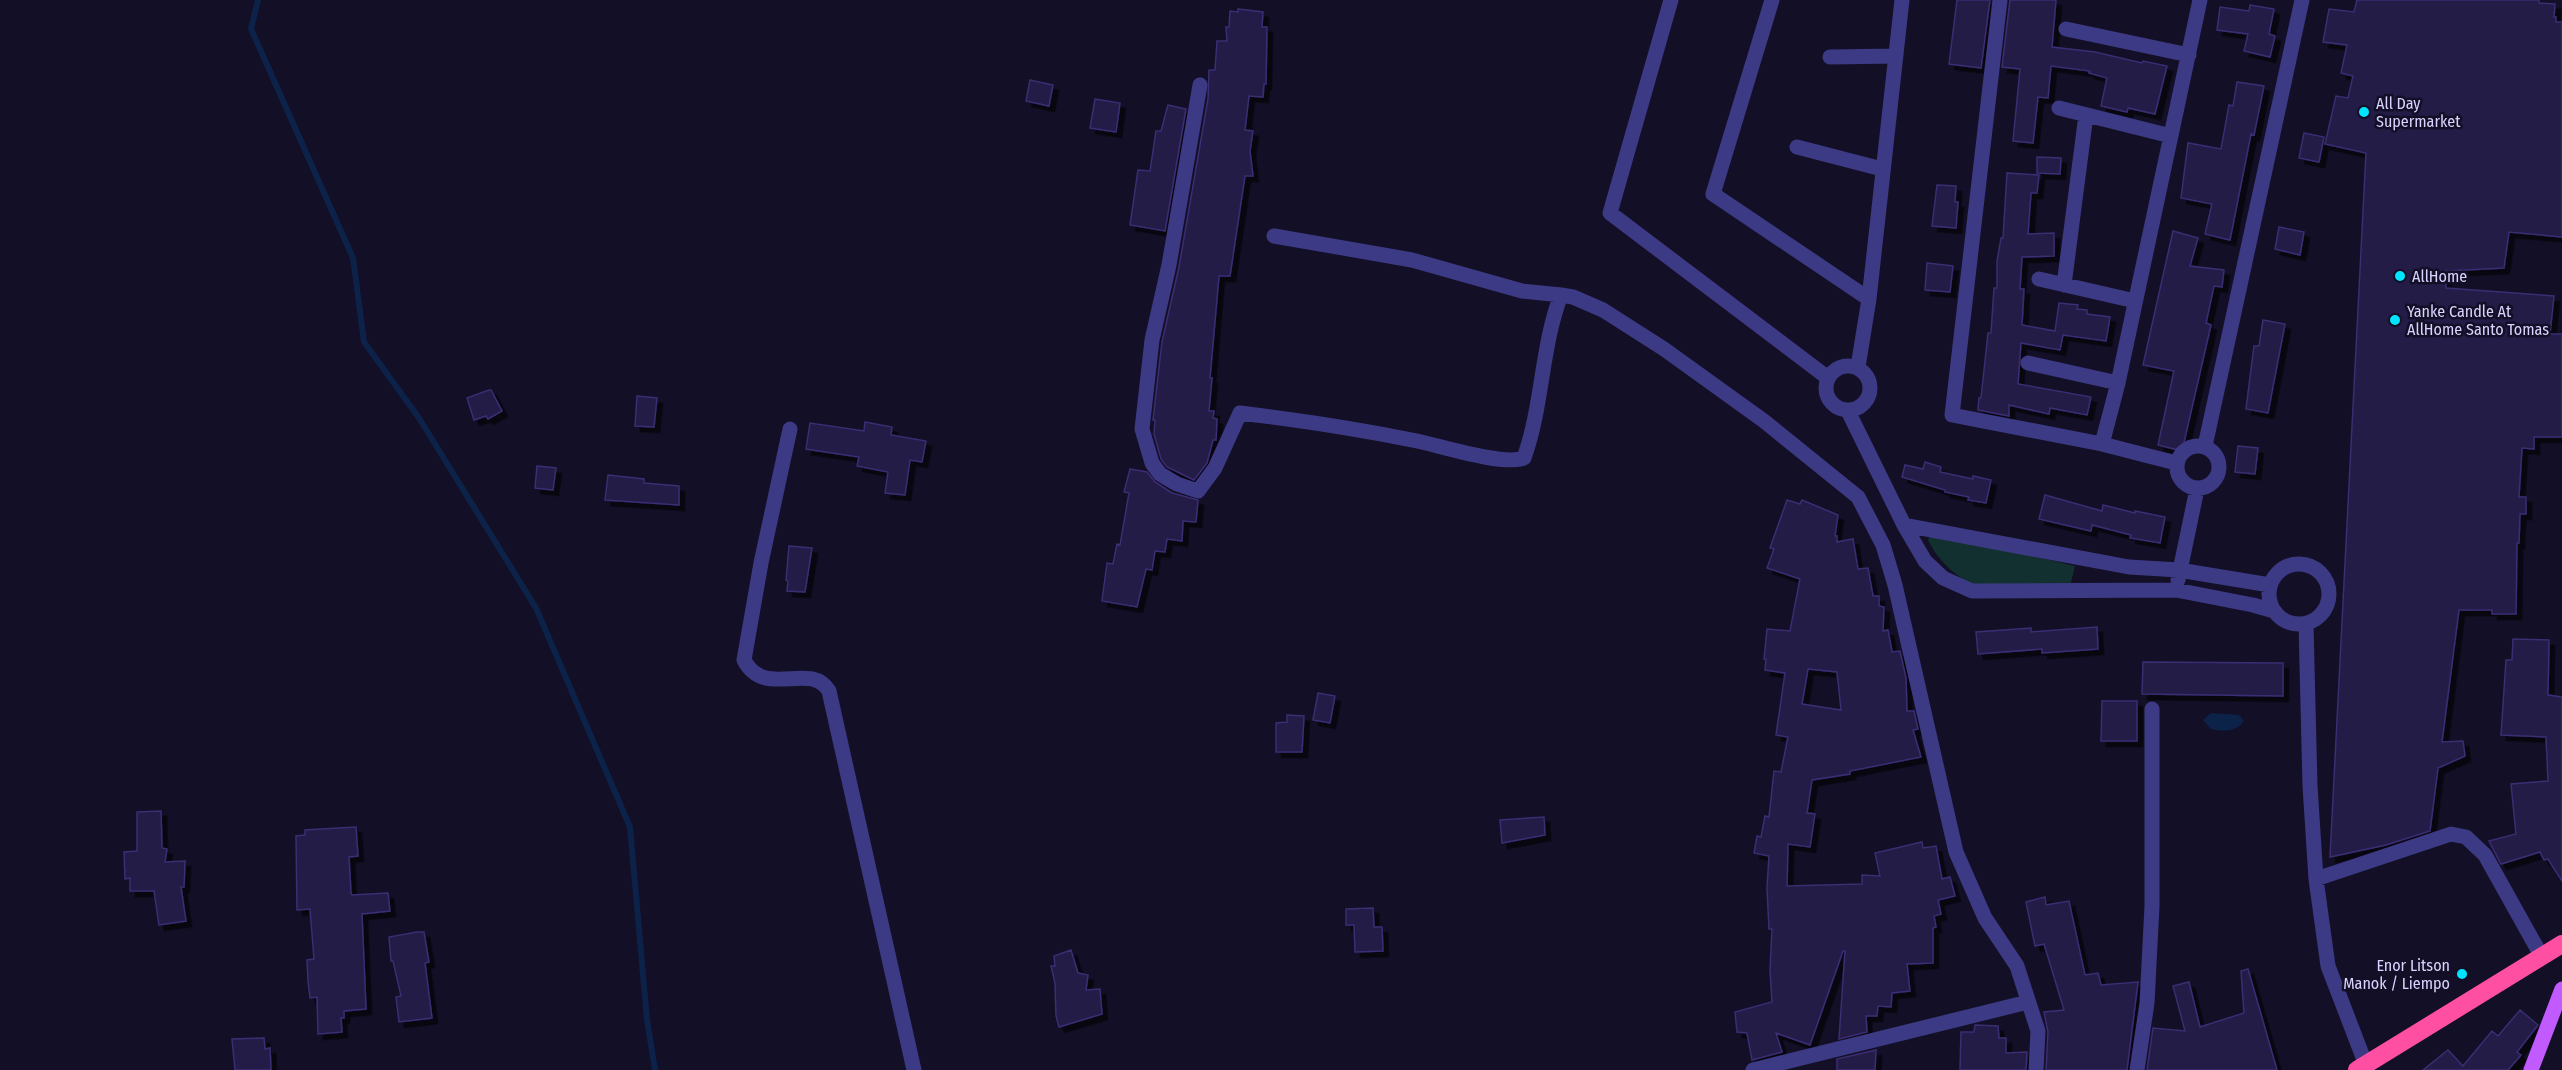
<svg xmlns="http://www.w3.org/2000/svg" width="2562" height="1070" font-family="'Fira Sans Condensed',sans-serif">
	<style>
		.green { fill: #12302f }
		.water { fill: #0c2248 }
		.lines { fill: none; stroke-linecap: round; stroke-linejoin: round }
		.stream { stroke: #0c2248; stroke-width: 6 }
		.building { fill: #241b47; stroke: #3b2d73; stroke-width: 1.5; fill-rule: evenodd; filter: url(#shadow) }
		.minor { stroke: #3d3a85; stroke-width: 15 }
		.major { stroke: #c25bff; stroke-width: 15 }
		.highway { stroke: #ff4fa3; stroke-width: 18 }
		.poi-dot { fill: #00e5ff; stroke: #130f26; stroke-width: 2 }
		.labels { text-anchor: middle; stroke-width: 5; stroke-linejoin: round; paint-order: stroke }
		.poi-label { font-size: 16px; fill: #d9d4ff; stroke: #130f26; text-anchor: start }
	</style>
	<defs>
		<filter id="shadow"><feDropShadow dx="5.5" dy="5.5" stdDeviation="0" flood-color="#0009"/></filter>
	</defs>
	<rect width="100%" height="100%" fill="#130f26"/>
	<path class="green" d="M 1936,533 L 2075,566 L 2070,586 C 2051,586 1989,590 1975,585 C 1955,577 1937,559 1928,540 L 1931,534 Z"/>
	<path class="water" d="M 2211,713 L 2239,715 L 2244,721 C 2236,732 2223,732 2211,729 L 2203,720 Z"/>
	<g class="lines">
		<path class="stream" d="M 258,0 L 251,29 L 353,258 L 364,342 L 419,418 L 536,608 L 630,827 L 647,1020 L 655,1070"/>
	</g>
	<path class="building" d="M 1957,0 L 1990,0 L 1981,68 L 1949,64 Z
		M 2010,0 L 2056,0 L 2052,47 L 2095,52 L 2142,63 L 2143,61 L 2167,66 L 2155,114 L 2128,108 L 2127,112 L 2101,106 L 2107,78 L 2089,73 L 2090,71 L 2051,66 L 2048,98 L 2038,97 L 2033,143 L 2013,141 L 2020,69 L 2002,67 Z
		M 2357,0 L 2539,0 L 2539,3 L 2555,4 L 2554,17 L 2556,17 L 2556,22 L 2562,22 L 2562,237 L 2509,232 L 2504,268 L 2446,271 L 2446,288 L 2554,296 L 2550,334 L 2562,334 L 2562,437 L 2534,437 L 2534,449 L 2522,448 L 2519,497 L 2526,497 L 2526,514 L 2520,514 L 2519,543 L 2517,543 L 2516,614 L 2492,614 L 2492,610 L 2459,610 L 2442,742 L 2463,741 L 2465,756 L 2438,768 L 2430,831 L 2386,845 L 2330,857 L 2366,153 L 2325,144 L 2336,96 L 2348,98 L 2353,76 L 2341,73 L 2347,45 L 2323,42 L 2329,9 L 2354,12 Z
		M 2250,5 L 2274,9 L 2269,34 L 2275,36 L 2270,57 L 2244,51 L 2248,34 L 2217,30 L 2220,7 L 2249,11 Z
		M 1238,9 L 1263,12 L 1262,27 L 1267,27 L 1266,84 L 1264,84 L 1263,97 L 1249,96 L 1245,130 L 1253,131 L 1250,151 L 1253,176 L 1245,176 L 1230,276 L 1219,276 L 1210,378 L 1212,378 L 1209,411 L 1214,411 L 1213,418 L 1217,419 L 1216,440 L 1213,440 L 1207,463 L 1194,480 L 1167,467 L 1161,459 L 1154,434 L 1155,420 L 1153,420 L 1162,342 L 1179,267 L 1208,99 L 1209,70 L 1215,70 L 1217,41 L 1227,41 L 1226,27 L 1229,27 L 1230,11 L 1238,12 Z
		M 1030,80 L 1053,85 L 1049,106 L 1026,101 Z
		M 2237,82 L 2264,86 L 2254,135 L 2251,134 L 2230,240 L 2205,234 L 2212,204 L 2181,198 L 2188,143 L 2221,149 L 2229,105 L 2233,106 Z
		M 1095,99 L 1120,103 L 1116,132 L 1090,128 Z
		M 1168,105 L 1186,109 L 1165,231 L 1130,225 L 1138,170 L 1150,171 L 1156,131 L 1161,131 Z
		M 2304,133 L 2324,137 L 2319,162 L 2299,158 Z
		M 2037,157 L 2061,158 L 2060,174 L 2037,173 Z
		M 2007,173 L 2039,175 L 2037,193 L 2031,193 L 2028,234 L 2054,233 L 2054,256 L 2022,257 L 2020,289 L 2024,289 L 2022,325 L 2055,331 L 2059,303 L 2078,305 L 2077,309 L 2087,310 L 2087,314 L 2110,317 L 2106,341 L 2063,335 L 2060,350 L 2021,343 L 2018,384 L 2091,397 L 2087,415 L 2050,408 L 2049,414 L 2009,405 L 2009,416 L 1978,410 L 1979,398 L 1981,398 L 1988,333 L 1991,333 L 1994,288 L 1997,288 L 1997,261 L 2001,238 L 2003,238 Z
		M 1937,185 L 1956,186 L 1955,202 L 1958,202 L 1956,228 L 1932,226 Z
		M 2279,227 L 2304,232 L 2300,255 L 2275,249 Z
		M 2173,231 L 2198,238 L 2190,266 L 2224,270 L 2222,287 L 2214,286 L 2206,323 L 2211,325 L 2182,451 L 2158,445 L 2174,371 L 2143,365 Z
		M 1927,263 L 1953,266 L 1950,292 L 1925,290 Z
		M 2263,320 L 2285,324 L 2268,413 L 2246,409 L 2254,346 L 2259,346 Z
		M 489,390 L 491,390 L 502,411 L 488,419 L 486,416 L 474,420 L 467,398 Z
		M 637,396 L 657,398 L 654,427 L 635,426 Z
		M 865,422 L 892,427 L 891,435 L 926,441 L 922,462 L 910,460 L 905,495 L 885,493 L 888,472 L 857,466 L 859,457 L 806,449 L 810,423 L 864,431 Z
		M 2238,446 L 2258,448 L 2255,474 L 2235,472 Z
		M 1925,462 L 1941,467 L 1940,472 L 1973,479 L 1973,476 L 1991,480 L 1986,503 L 1968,500 L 1969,497 L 1945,492 L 1945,490 L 1902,477 L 1905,465 L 1923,469 Z
		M 537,466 L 556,468 L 553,490 L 535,488 Z
		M 1130,469 L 1147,472 L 1155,482 L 1172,493 L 1198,500 L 1196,522 L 1183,521 L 1182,541 L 1167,539 L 1165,552 L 1155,551 L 1152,570 L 1146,569 L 1137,607 L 1102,601 L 1107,563 L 1113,564 L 1117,544 L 1120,545 L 1129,493 L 1124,492 Z
		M 608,475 L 644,479 L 644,483 L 679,486 L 679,505 L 605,500 Z
		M 2045,495 L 2102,511 L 2103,505 L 2135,513 L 2135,511 L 2165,517 L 2160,543 L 2130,538 L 2131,535 L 2092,525 L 2091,531 L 2039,519 Z
		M 1787,500 L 1800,504 L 1802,500 L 1838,515 L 1835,536 L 1837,536 L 1837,542 L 1853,539 L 1858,569 L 1868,568 L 1873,596 L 1879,596 L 1879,606 L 1884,607 L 1883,631 L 1888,630 L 1892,652 L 1900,651 L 1906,678 L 1907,711 L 1914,711 L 1918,729 L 1913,730 L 1921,757 L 1850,771 L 1850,774 L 1812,780 L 1807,813 L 1815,814 L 1810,847 L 1788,844 L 1787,886 L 1862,884 L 1862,875 L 1880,876 L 1875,853 L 1922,842 L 1923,848 L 1936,846 L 1942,879 L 1950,877 L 1955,896 L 1938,900 L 1941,914 L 1934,916 L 1936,927 L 1933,928 L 1933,963 L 1907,964 L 1910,991 L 1892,993 L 1891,1007 L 1878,1006 L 1877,1016 L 1866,1016 L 1867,1032 L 1839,1039 L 1845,951 L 1843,951 L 1810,1045 L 1776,1033 L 1782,1052 L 1752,1060 L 1747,1033 L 1737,1032 L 1735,1012 L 1772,1002 L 1770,970 L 1772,929 L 1769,929 L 1767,888 L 1769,856 L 1754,853 L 1757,836 L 1761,837 L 1765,816 L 1769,817 L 1774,771 L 1781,772 L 1788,737 L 1776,735 L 1785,673 L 1765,670 L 1766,659 L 1764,659 L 1767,629 L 1790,631 L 1800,579 L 1767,568 L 1774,549 L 1770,548 ZM 1808,669 L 1837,672 L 1841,710 L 1802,704 Z
		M 789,546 L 812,548 L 805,592 L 787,591 L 788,581 L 786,580 Z
		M 2097,627 L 2098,649 L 2042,653 L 2042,649 L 1978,654 L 1976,632 L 2031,628 L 2031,632 Z
		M 2513,639 L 2549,640 L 2548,695 L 2562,697 L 2562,881 L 2548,859 L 2544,860 L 2540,852 L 2501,864 L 2489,841 L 2516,834 L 2511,784 L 2548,781 L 2546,737 L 2501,735 L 2506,660 L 2512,660 Z
		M 2143,662 L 2283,663 L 2283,696 L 2142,694 Z
		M 1318,693 L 1335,696 L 1330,723 L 1313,720 Z
		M 2102,701 L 2137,701 L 2137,741 L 2101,741 Z
		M 1287,715 L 1304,716 L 1302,752 L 1276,752 L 1276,723 L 1287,722 Z
		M 161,811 L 162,848 L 167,849 L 165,862 L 185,861 L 184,887 L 181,887 L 186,921 L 159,925 L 154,891 L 130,891 L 130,878 L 125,879 L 124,852 L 137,851 L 137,812 Z
		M 1544,817 L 1545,835 L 1502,843 L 1500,820 Z
		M 356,827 L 358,856 L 349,857 L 351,893 L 352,895 L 388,893 L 390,911 L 362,914 L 366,1009 L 344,1011 L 344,1018 L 341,1018 L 342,1032 L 318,1034 L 317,997 L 310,998 L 308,981 L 307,960 L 314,959 L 310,909 L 297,910 L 296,836 L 305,835 L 305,830 Z
		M 2045,897 L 2046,905 L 2069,901 L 2085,975 L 2098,973 L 2101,985 L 2138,982 L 2127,1070 L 2046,1070 L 2048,1032 L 2044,1012 L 2064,1010 L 2044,944 L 2035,946 L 2026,902 Z
		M 1373,908 L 1374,927 L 1382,927 L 1383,951 L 1355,952 L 1354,925 L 1346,925 L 1346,909 Z
		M 417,932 L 424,932 L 429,962 L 425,963 L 432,1018 L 399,1022 L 396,997 L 401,996 L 393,961 L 391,961 L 389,937 Z
		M 1071,950 L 1078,973 L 1088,975 L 1086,990 L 1100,989 L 1102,1014 L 1059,1027 L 1056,1016 L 1055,983 L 1051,966 L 1055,966 L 1054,956 Z
		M 2248,969 L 2277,1070 L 2147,1070 L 2153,1028 L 2185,1031 L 2173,986 L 2189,982 L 2200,1027 L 2244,1013 L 2241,971 Z
		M 2520,1010 L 2538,1025 L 2517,1052 L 2521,1055 L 2508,1070 L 2423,1070 L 2448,1050 L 2463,1066 L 2492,1031 L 2498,1036 Z
		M 1975,1025 L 1998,1026 L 1999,1038 L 2006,1038 L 2006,1053 L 2027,1052 L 2026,1070 L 1960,1070 L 1961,1032 L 1974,1032 Z
		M 264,1038 L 265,1049 L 270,1048 L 271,1070 L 235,1070 L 232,1039 Z
		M 1876,1050 L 1875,1070 L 1837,1070 L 1837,1059 Z"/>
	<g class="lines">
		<path class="minor" d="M 1671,0 L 1610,213 L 1828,378
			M 1772,0 L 1713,194 L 1869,299
			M 2000,0 L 1952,415 L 2102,444 L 2176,463
			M 2066,29 L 2189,55
			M 1830,57 L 1895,56
			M 1200,85 L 1169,265 L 1152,340 L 1142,429 L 1152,463 L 1160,474 L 1177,484 L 1198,491 L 1215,468 L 1240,413 C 1299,420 1358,429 1417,441 C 1441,446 1503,466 1524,458 C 1543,405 1541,347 1561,295 L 1573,297 L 1603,310 L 1664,349 L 1764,421 L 1858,497 L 1883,545 L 1895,585 L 1956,852 L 1985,918 L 2017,966 L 2038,1031 L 2036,1070
			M 2059,108 L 2171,136
			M 1797,147 L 1882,169
			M 1274,236 L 1412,260 L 1522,291 L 1561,295
			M 2039,279 L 2135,301
			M 2064,285 L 2086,115
			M 2028,363 L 2118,383
			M1826 388a22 22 0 1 1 44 0a22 22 0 1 1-44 0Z
			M 1858,367 L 1869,299 L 1902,0
			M 1848,411 L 1904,525 L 1925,561 L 1943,578 L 1972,591 L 2176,590 L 2253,605 L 2274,611
			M 790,429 L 761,563 L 744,660 C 765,700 810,660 829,691 L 914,1070
			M 2102,444 L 2118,383 L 2200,0
			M2177 467a21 21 0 1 1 42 0a21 21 0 1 1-42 0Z
			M 2205,446 L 2302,0
			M 1904,525 L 2129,567 L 2179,570 L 2270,585
			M2269 594a30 30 0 1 1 60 0a30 30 0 1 1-60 0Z
			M 2178,580 L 2197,489
			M 2306,624 L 2310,786 L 2316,879 L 2328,966 L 2366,1065
			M 2316,879 L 2451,834 L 2466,837 L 2485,855 L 2542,957
			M 1753,1070 L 2028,1002
			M 2137,1070 L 2147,1003 L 2152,906 L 2152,709"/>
		<path class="major" d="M 2531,1070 L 2562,989"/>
		<path class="highway" d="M 2357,1070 L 2562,944"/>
	</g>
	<g class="poi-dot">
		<circle cx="2364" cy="112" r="6"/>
		<circle cx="2400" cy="276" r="6"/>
		<circle cx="2395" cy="320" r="6"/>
		<circle cx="2462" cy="974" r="6"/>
	</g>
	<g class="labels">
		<g class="poi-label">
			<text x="2376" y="109">All Day<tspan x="2376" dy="18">Supermarket</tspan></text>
			<text x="2412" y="282">AllHome</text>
			<text x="2407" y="317">Yanke Candle At<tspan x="2407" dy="18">AllHome Santo Tomas</tspan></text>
			<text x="2450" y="971" text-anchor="end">Enor Litson<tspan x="2450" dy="18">Manok / Liempo</tspan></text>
		</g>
	</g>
</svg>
